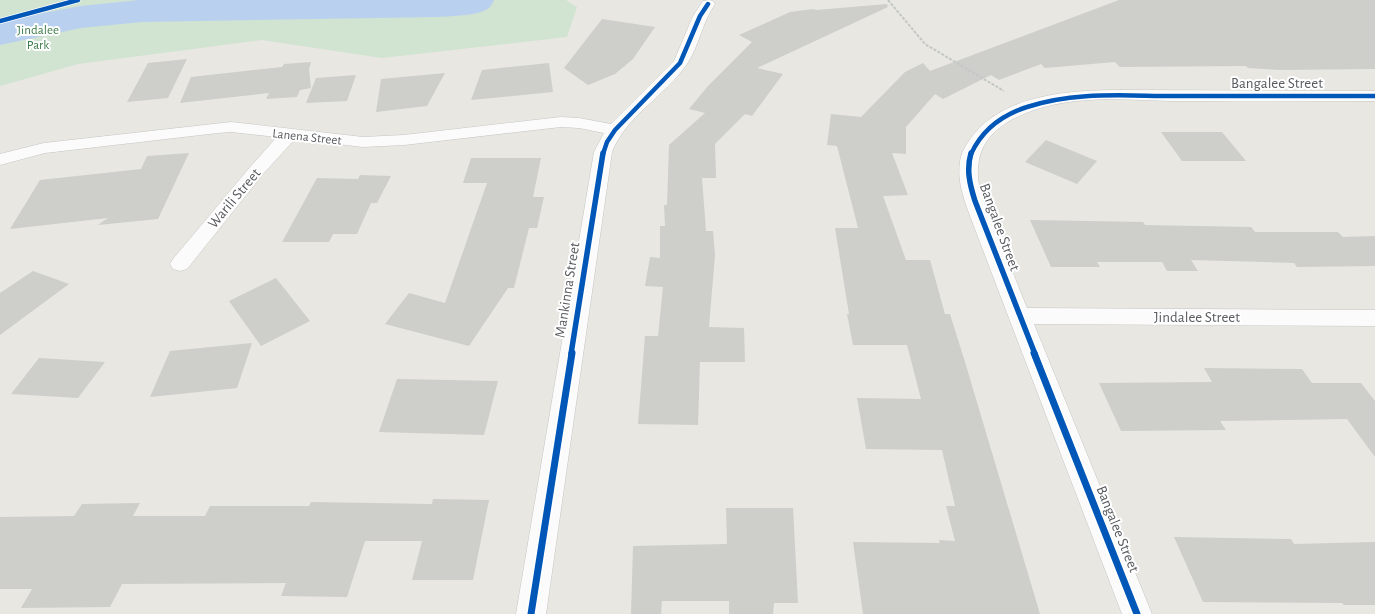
<svg xmlns="http://www.w3.org/2000/svg" width="1375" height="614" font-family="'Alegreya Sans',sans-serif">
	<style>
		.green { fill: #d1e3d1 }
		.lines { fill: none; stroke-linecap: round; stroke-linejoin: round }
		.river { fill: #b9d1ef; fill-rule: evenodd }
		.building { fill: #cececb }
		.street-casing { stroke: #c5c5c4; stroke-width: 1 }
		.path { stroke: #c3c8c5; stroke-width: 2; stroke-dasharray: 3 1.5; stroke-linecap: butt }
		.street { fill: #fcfbfb; fill-rule: evenodd }
		.cycleway-far2-casing { stroke: #fff; stroke-width: 6 }
		.cycleway-far1-casing { stroke: #fff; stroke-width: 8 }
		.cycleway-casing { stroke: #fff; stroke-width: 10 }
		.cycleway-far2 { stroke: #0057b8; stroke-width: 4.5 }
		.cycleway-far1 { stroke: #0057b8; stroke-width: 5.5 }
		.cycleway { stroke: #0057b8; stroke-width: 7 }
		.labels { text-anchor: middle; stroke-width: 4; stroke-linejoin: round; paint-order: stroke }
		.far-park-label { font-size: 13px; fill: #3c7b47; stroke: #fff }
		.far-street-label { font-size: 13px; fill: #595b5f; stroke: #fff }
		.street-label { font-size: 15px; fill: #595b5f; stroke: #fff }
	</style>
	<rect width="100%" height="100%" fill="#e8e7e2"/>
	<path class="green" d="M 0,0 L 566,0 L 577,7 L 567,37 L 382,58 L 262,40 L 78,64 L 0,86 Z"/>
	<g class="lines">
		<path class="river" d="M 139,0 L 494,0 C 493,2 491,6 489,8 C 478,16 451,16 438,17 L 142,22 L 81,28 L 0,45 L 0,21 L 81,6 Z"/>
	</g>
	<path class="building" d="M 1119,0 L 1375,0 L 1375,69 L 1280,70 L 1248,68 L 1246,66 L 1120,67 L 1115,62 L 1045,68 L 1041,64 L 999,80 L 991,75 L 943,99 L 935,94 L 906,127 L 906,154 L 892,153 L 908,195 L 883,196 L 906,260 L 930,260 L 945,314 L 950,314 L 965,362 L 1040,614 L 863,614 L 853,542 L 940,543 L 939,540 L 955,541 L 946,506 L 955,506 L 942,450 L 866,449 L 857,398 L 921,399 L 907,345 L 853,345 L 847,314 L 849,314 L 835,228 L 858,228 L 837,146 L 827,145 L 831,114 L 861,117 L 905,72 L 923,63 L 930,71 Z
		M 887,4 L 888,7 L 757,68 L 783,74 L 752,116 L 745,114 L 715,144 L 716,178 L 702,178 L 706,231 L 713,231 L 715,255 L 709,327 L 744,328 L 745,362 L 700,362 L 698,425 L 638,424 L 645,336 L 658,336 L 663,287 L 645,286 L 650,257 L 660,258 L 660,226 L 665,226 L 664,205 L 667,205 L 669,145 L 705,113 L 689,109 L 708,86 L 752,42 L 739,35 L 790,12 L 813,9 L 816,10 Z
		M 602,19 L 655,27 L 633,59 L 615,74 L 588,85 L 564,68 Z
		M 187,59 L 168,98 L 127,102 L 148,63 Z
		M 311,62 L 309,69 L 311,88 L 300,90 L 297,97 L 266,99 L 269,93 L 180,103 L 191,77 L 282,67 L 284,64 Z
		M 549,63 L 553,92 L 471,100 L 482,70 Z
		M 445,73 L 427,106 L 376,112 L 381,79 Z
		M 356,75 L 347,101 L 306,103 L 316,78 Z
		M 1161,132 L 1222,132 L 1246,161 L 1182,161 Z
		M 1046,140 L 1097,161 L 1077,184 L 1025,162 Z
		M 189,153 L 158,219 L 98,225 L 108,218 L 10,229 L 40,180 L 141,169 L 147,156 Z
		M 471,158 L 541,158 L 533,197 L 544,197 L 537,228 L 529,228 L 514,288 L 508,288 L 469,346 L 385,324 L 409,293 L 445,303 L 487,183 L 463,183 Z
		M 360,175 L 391,176 L 377,203 L 371,203 L 357,234 L 333,234 L 329,242 L 282,242 L 317,178 L 358,179 Z
		M 1030,220 L 1143,222 L 1145,225 L 1251,227 L 1255,232 L 1338,232 L 1343,237 L 1375,236 L 1375,266 L 1297,267 L 1294,263 L 1191,260 L 1198,271 L 1167,271 L 1162,262 L 1097,262 L 1100,267 L 1051,267 Z
		M 33,271 L 69,284 L 0,335 L 0,293 Z
		M 276,278 L 310,321 L 261,346 L 229,301 Z
		M 252,343 L 237,388 L 150,397 L 170,351 Z
		M 39,358 L 105,362 L 78,398 L 11,394 Z
		M 1204,368 L 1302,369 L 1312,383 L 1361,383 L 1375,401 L 1375,457 L 1347,419 L 1220,421 L 1226,430 L 1121,431 L 1099,383 L 1212,382 Z
		M 397,379 L 498,381 L 484,435 L 379,432 Z
		M 433,499 L 489,500 L 473,580 L 412,580 L 422,541 L 365,541 L 347,597 L 281,596 L 286,583 L 122,584 L 110,607 L 21,608 L 32,589 L 0,589 L 0,517 L 74,516 L 82,504 L 140,503 L 133,516 L 205,516 L 210,506 L 309,506 L 311,502 L 432,504 Z
		M 726,508 L 793,508 L 798,603 L 774,603 L 773,614 L 729,614 L 729,601 L 662,601 L 661,614 L 631,614 L 633,546 L 727,544 Z
		M 1174,537 L 1291,539 L 1294,544 L 1375,542 L 1375,605 L 1344,605 L 1342,603 L 1203,602 Z"/>
	<g class="lines">
		<defs>
			<path id="street" d="M 709,0 L 713,1 L 715,4 C 702,23 699,46 687,64 C 665,96 626,116 612,152 L 546,614 L 516,614 L 594,152 L 604,133 L 579,128 L 561,127 L 404,145 L 363,147 L 295,139 L 263,174 L 187,269 L 180,271 L 173,269 L 170,264 L 173,259 L 251,166 L 277,137 L 231,132 L 218,133 L 45,153 L 0,165 L 0,154 L 44,143 L 231,122 L 363,137 L 404,135 L 561,117 L 579,118 L 611,124 L 674,61 L 693,16 L 703,1 Z
				M 1121,90 L 1375,91 L 1375,101 C 1307,101 1240,102 1172,101 C 1132,100 1091,96 1052,105 C 1022,112 985,127 979,160 C 973,187 991,219 1001,243 C 1010,265 1018,286 1027,308 L 1375,310 L 1375,326 L 1034,324 L 1152,614 L 1122,614 L 970,216 C 964,199 957,181 960,162 C 961,153 966,145 971,138 C 1002,94 1072,90 1121,90 Z"/>
		</defs>
		<use href="#street" class="street-casing"/>
		<path class="path" d="M 888,0 L 925,44 L 1004,91"/>
		<use href="#street" class="street"/>
		<defs>
			<path id="cycleway-far2" d="M 0,21 L 78,0
				M 603,154 L 607,142 L 615,130 L 680,63 L 700,16 L 708,4
				M 971,154 C 982,130 1002,115 1027,107 C 1075,91 1125,96 1174,96 C 1241,96 1308,96 1375,96"/>
			<path id="cycleway-far1" d="M 971,153 C 966,170 970,185 975,201 L 1035,354
				M 571,354 L 603,153"/>
			<path id="cycleway" d="M 1034,353 L 1137,614
				M 531,614 L 572,353"/>
		</defs>
		<use href="#cycleway-far2" class="cycleway-far2-casing"/>
		<use href="#cycleway-far1" class="cycleway-far1-casing"/>
		<use href="#cycleway" class="cycleway-casing"/>
		<use href="#cycleway-far2" class="cycleway-far2"/>
		<use href="#cycleway-far1" class="cycleway-far1"/>
		<use href="#cycleway" class="cycleway"/>
	</g>
	<g class="labels">
		<g class="far-park-label">
			<text x="38" y="34">Jindalee<tspan x="38" dy="15">Park</tspan></text>
		</g>
		<g class="far-street-label">
			<text transform="translate(307 136) rotate(6)" y="5">Lanena Street</text>
		</g>
		<g class="street-label">
			<text x="1277" y="88">Bangalee Street</text>
			<text transform="translate(234 198) rotate(-50)" y="5">Warili Street</text>
			<text transform="translate(1000 227) rotate(70)" y="5">Bangalee Street</text>
			<text transform="translate(567 290) rotate(-81)" y="5">Mankinna Street</text>
			<text x="1197" y="322">Jindalee Street</text>
			<text transform="translate(1118 529) rotate(68)" y="5">Bangalee Street</text>
		</g>
	</g>
</svg>
